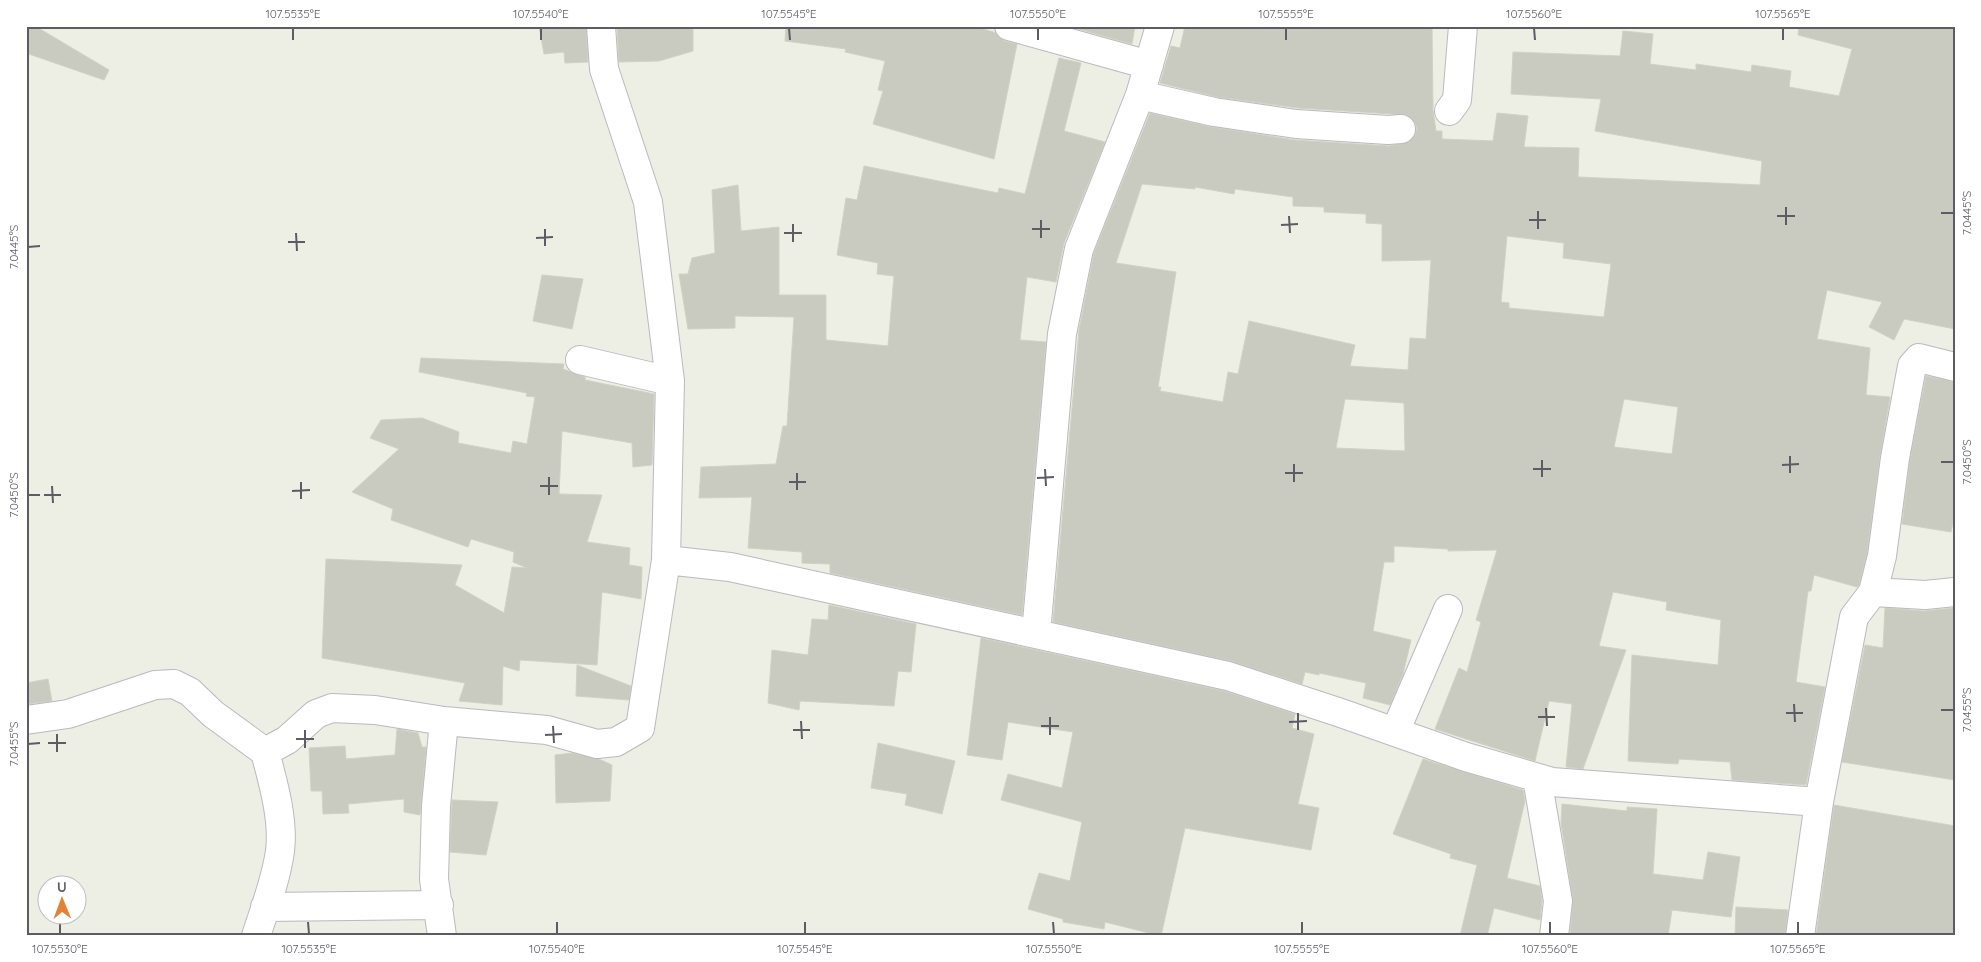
<svg xmlns="http://www.w3.org/2000/svg" width="1981" height="962" font-family="Quicksand,sans-serif">
	<style>
		.building { fill: #c9cac0; stroke: #d2d2c2; fill-rule: evenodd }
		.lines { fill: none; stroke-linecap: round; stroke-linejoin: round }
		.minor-casing { stroke: #b9b9c0; stroke-width: 30 }
		.minor { stroke: #fff; stroke-width: 28 }
		.ticks { fill: none; stroke: #5c5d64; stroke-width: 2 }
		.neatline { fill: none; stroke: #5c5d64; stroke-width: 2 }
		.ticks-label { font-size: 12px; text-anchor: middle; fill: #5c5d64 }
	</style>
	<rect width="100%" height="100%" fill="#edeee4"/>
	<path class="building" d="M 26,26 L 35,26 L 109,70 L 104,80 L 26,53 Z
		M 539,26 L 586,26 L 588,62 L 565,63 L 564,52 L 544,54 Z
		M 617,26 L 693,26 L 693,51 L 659,61 L 619,62 Z
		M 786,26 L 975,26 L 996,33 L 1004,41 L 1017,44 L 994,159 L 873,124 L 883,91 L 878,90 L 885,61 L 845,52 L 846,49 L 785,41 Z
		M 1068,26 L 1135,26 L 1132,44 Z
		M 1185,26 L 1432,26 L 1433,110 L 1436,131 L 1442,131 L 1442,139 L 1493,141 L 1497,113 L 1528,116 L 1524,147 L 1579,148 L 1578,177 L 1760,185 L 1762,161 L 1595,131 L 1601,99 L 1511,94 L 1513,52 L 1620,56 L 1623,31 L 1653,34 L 1650,64 L 1696,70 L 1696,64 L 1751,72 L 1752,65 L 1791,71 L 1789,87 L 1839,96 L 1852,49 L 1798,35 L 1799,26 L 1955,26 L 1955,329 L 1904,319 L 1894,340 L 1869,327 L 1882,302 L 1827,290 L 1817,339 L 1870,348 L 1866,395 L 1890,397 L 1880,456 L 1867,553 L 1859,585 L 1857,587 L 1814,575 L 1811,591 L 1808,591 L 1796,682 L 1825,687 L 1806,785 L 1732,780 L 1730,762 L 1679,759 L 1678,764 L 1628,761 L 1632,655 L 1718,665 L 1721,620 L 1666,610 L 1667,602 L 1613,592 L 1599,646 L 1626,650 L 1583,769 L 1566,767 L 1572,704 L 1549,701 L 1535,761 L 1435,729 L 1459,668 L 1467,672 L 1481,622 L 1476,620 L 1497,550 L 1448,551 L 1448,549 L 1394,546 L 1394,562 L 1384,562 L 1373,631 L 1411,640 L 1403,674 L 1390,705 L 1363,698 L 1366,683 L 1319,673 L 1319,675 L 1305,672 L 1302,684 L 1231,661 L 1053,622 L 1079,330 L 1094,253 L 1150,113 L 1212,127 L 1295,140 L 1389,146 L 1409,142 L 1415,135 L 1417,128 L 1414,121 L 1407,115 L 1298,108 L 1217,97 L 1160,83 L 1171,46 L 1180,48 ZM 1142,184 L 1195,189 L 1195,187 L 1234,194 L 1235,189 L 1293,197 L 1293,206 L 1324,207 L 1324,212 L 1366,214 L 1366,223 L 1382,224 L 1382,261 L 1431,260 L 1426,339 L 1410,338 L 1408,370 L 1350,366 L 1355,345 L 1249,321 L 1238,374 L 1228,372 L 1223,402 L 1160,391 L 1161,387 L 1158,387 L 1176,272 L 1116,263 ZM 1507,236 L 1564,243 L 1563,258 L 1611,264 L 1604,317 L 1509,308 L 1509,303 L 1501,302 ZM 1345,399 L 1404,403 L 1405,451 L 1336,448 ZM 1624,399 L 1678,407 L 1672,454 L 1614,447 Z
		M 1059,58 L 1081,63 L 1064,131 L 1105,142 L 1064,243 L 1056,282 L 1027,277 L 1020,340 L 1046,342 L 1022,615 L 830,573 L 830,564 L 802,563 L 802,552 L 748,548 L 752,497 L 699,498 L 701,467 L 776,464 L 783,426 L 787,426 L 794,317 L 735,316 L 735,328 L 688,329 L 679,274 L 688,274 L 692,258 L 715,253 L 712,190 L 738,185 L 741,231 L 779,227 L 779,295 L 826,295 L 826,340 L 888,346 L 894,276 L 877,274 L 878,263 L 837,255 L 846,198 L 857,200 L 864,166 L 998,193 L 999,188 L 1025,194 Z
		M 542,275 L 583,279 L 572,329 L 533,321 Z
		M 421,358 L 564,364 L 563,369 L 585,377 L 585,380 L 654,394 L 652,465 L 633,467 L 632,443 L 562,431 L 559,494 L 602,495 L 587,542 L 630,548 L 629,565 L 642,567 L 641,599 L 602,592 L 597,665 L 520,660 L 519,671 L 503,666 L 502,705 L 459,701 L 465,683 L 322,658 L 326,559 L 462,565 L 455,585 L 504,613 L 512,567 L 527,568 L 513,562 L 514,552 L 471,539 L 468,547 L 391,520 L 393,509 L 352,492 L 399,449 L 370,438 L 381,420 L 422,418 L 459,432 L 458,443 L 511,453 L 513,441 L 527,444 L 535,397 L 526,396 L 527,393 L 419,372 Z
		M 1926,376 L 1955,382 L 1955,511 L 1951,532 L 1902,524 L 1910,460 Z
		M 829,605 L 916,624 L 911,672 L 898,671 L 894,706 L 800,701 L 799,710 L 768,703 L 772,650 L 808,655 L 812,619 L 828,620 Z
		M 1885,608 L 1924,611 L 1955,608 L 1955,780 L 1842,762 L 1865,645 L 1883,648 Z
		M 981,638 L 1224,691 L 1295,714 L 1292,728 L 1314,734 L 1298,804 L 1319,808 L 1311,850 L 1185,828 L 1161,936 L 1105,922 L 1104,929 L 1063,922 L 1063,919 L 1028,909 L 1039,873 L 1070,881 L 1082,822 L 1001,800 L 1008,774 L 1062,788 L 1073,732 L 1008,722 L 1002,760 L 967,755 Z
		M 577,665 L 631,686 L 629,700 L 576,696 Z
		M 48,679 L 52,701 L 26,704 L 26,683 Z
		M 397,729 L 418,733 L 422,747 L 426,747 L 420,815 L 404,812 L 404,799 L 348,804 L 349,813 L 323,814 L 322,791 L 311,791 L 309,748 L 345,746 L 346,759 L 395,755 Z
		M 878,743 L 955,761 L 942,814 L 905,805 L 907,794 L 871,788 Z
		M 572,753 L 599,759 L 612,765 L 610,801 L 556,803 L 555,755 Z
		M 1423,759 L 1523,790 L 1525,801 L 1507,878 L 1540,886 L 1542,901 L 1540,920 L 1494,908 L 1487,936 L 1460,936 L 1477,865 L 1450,858 L 1451,854 L 1393,834 Z
		M 452,800 L 498,802 L 486,855 L 450,852 Z
		M 1562,804 L 1627,811 L 1627,807 L 1657,809 L 1653,874 L 1703,880 L 1708,852 L 1740,857 L 1731,917 L 1672,910 L 1668,936 L 1570,936 L 1573,899 L 1561,823 Z
		M 1834,805 L 1955,826 L 1955,936 L 1816,936 Z
		M 1736,907 L 1788,910 L 1785,936 L 1735,936 Z"/>
	<g class="lines">
		<defs>
			<path id="minor" d="M 1009,26 L 1149,65
				M 1140,95 L 1214,112 L 1296,124 L 1388,130 L 1401,129
				M 1449,111 L 1457,100 L 1463,26
				M 580,360 L 670,381
				M 666,560 L 730,567 L 1228,676 L 1338,712 L 1466,757 L 1552,782 L 1819,802
				M 1873,592 L 1925,595 L 1955,592
				M 1036,634 L 1062,334 L 1079,249 L 1140,95 L 1160,26
				M 26,720 L 68,714 L 155,685 L 174,684 L 190,692 L 213,714 L 265,752 L 287,740 L 316,714 L 332,708 L 375,710 L 444,721 L 547,730 L 597,744 L 616,742 L 640,728 L 666,560 L 670,381 L 648,202 L 604,69 L 601,26
				M 1395,732 L 1448,609
				M 1537,778 L 1558,901 L 1554,936
				M 265,907 L 439,905
				M 256,936 C 265,908 276,880 280,851 C 284,820 273,782 265,752
				M 442,936 L 434,879 L 436,806 L 444,721
				M 1800,936 L 1819,802 L 1854,617 L 1873,592 L 1882,556 L 1895,458 L 1912,366 L 1919,358 L 1955,367"/>
		</defs>
		<use href="#minor" class="minor-casing"/>
		<use href="#minor" class="minor"/>
	</g>
	<path class="ticks" d="M 293,28 L 293,40M 541,28 L 541,40M 789,28 L 790,40M 1038,28 L 1038,40M 1286,28 L 1286,40M 1534,28 L 1535,40M 1783,28 L 1783,40M 1786,207 L 1786,225M 1538,211 L 1538,229M 1941,213 L 1954,213M 1289,216 L 1290,233M 1777,216 L 1795,216M 1041,220 L 1041,238M 1529,220 L 1546,220M 793,224 L 793,242M 1281,225 L 1298,224M 545,229 L 545,246M 1032,229 L 1050,229M 296,233 L 297,251M 784,233 L 802,233M 536,238 L 553,237M 288,242 L 305,242M 28,247 L 40,246M 1790,456 L 1790,473M 1542,460 L 1542,477M 1941,462 L 1954,462M 1294,464 L 1294,482M 1782,465 L 1799,464M 1045,469 L 1046,486M 1533,469 L 1551,469M 797,473 L 797,490M 1285,473 L 1303,473M 549,477 L 549,495M 1037,478 L 1054,477M 301,482 L 301,499M 789,482 L 806,482M 52,486 L 53,503M 540,486 L 558,486M 292,491 L 310,490M 28,495 L 40,495M 44,495 L 61,495M 1794,704 L 1795,722M 1546,708 L 1547,726M 1941,710 L 1954,710M 1298,713 L 1298,730M 1786,713 L 1803,713M 1050,717 L 1050,735M 1538,717 L 1555,717M 801,721 L 802,739M 1289,722 L 1307,721M 553,726 L 554,743M 1041,726 L 1059,726M 305,730 L 305,748M 793,730 L 810,730M 57,734 L 57,752M 545,735 L 562,734M 296,739 L 314,739M 48,743 L 66,743M 28,744 L 40,743M 60,922 L 60,934M 308,922 L 309,934M 557,922 L 557,934M 805,922 L 805,934M 1053,922 L 1054,934M 1302,922 L 1302,934M 1550,922 L 1550,934M 1798,922 L 1798,934"/>
	<rect width="1981" height="962" fill="none" stroke="#ffffff" stroke-width="55"/>
	<g transform="translate(62 900) rotate(359)"><circle r="24" fill="#ffffff" stroke="#bebec1"/>
	<path d="M0-4L9 19L0 12L-9 19Z" fill="#e48134"/>
	<text y="-8" font-size="14" font-weight="bold" text-anchor="middle" fill="#5c5d64">U</text>
	</g>
	<rect x="28" y="28" width="1926" height="906" class="neatline"/>
	<g class="ticks-label">
		<text x="293" y="18">107.5535°E</text>
		<text x="541" y="18">107.5540°E</text>
		<text x="789" y="18">107.5545°E</text>
		<text x="1038" y="18">107.5550°E</text>
		<text x="1286" y="18">107.5555°E</text>
		<text x="1534" y="18">107.5560°E</text>
		<text x="1783" y="18">107.5565°E</text>
		<text transform="translate(1967 213) rotate(-90)" y="4">7.0445°S</text>
		<text transform="translate(14 247) rotate(-90)" y="4">7.0445°S</text>
		<text transform="translate(1967 462) rotate(-90)" y="4">7.0450°S</text>
		<text transform="translate(14 495) rotate(-90)" y="4">7.0450°S</text>
		<text transform="translate(1967 710) rotate(-90)" y="4">7.0455°S</text>
		<text transform="translate(14 744) rotate(-90)" y="4">7.0455°S</text>
		<text x="60" y="953">107.5530°E</text>
		<text x="309" y="953">107.5535°E</text>
		<text x="557" y="953">107.5540°E</text>
		<text x="805" y="953">107.5545°E</text>
		<text x="1054" y="953">107.5550°E</text>
		<text x="1302" y="953">107.5555°E</text>
		<text x="1550" y="953">107.5560°E</text>
		<text x="1798" y="953">107.5565°E</text>
	</g>
</svg>
